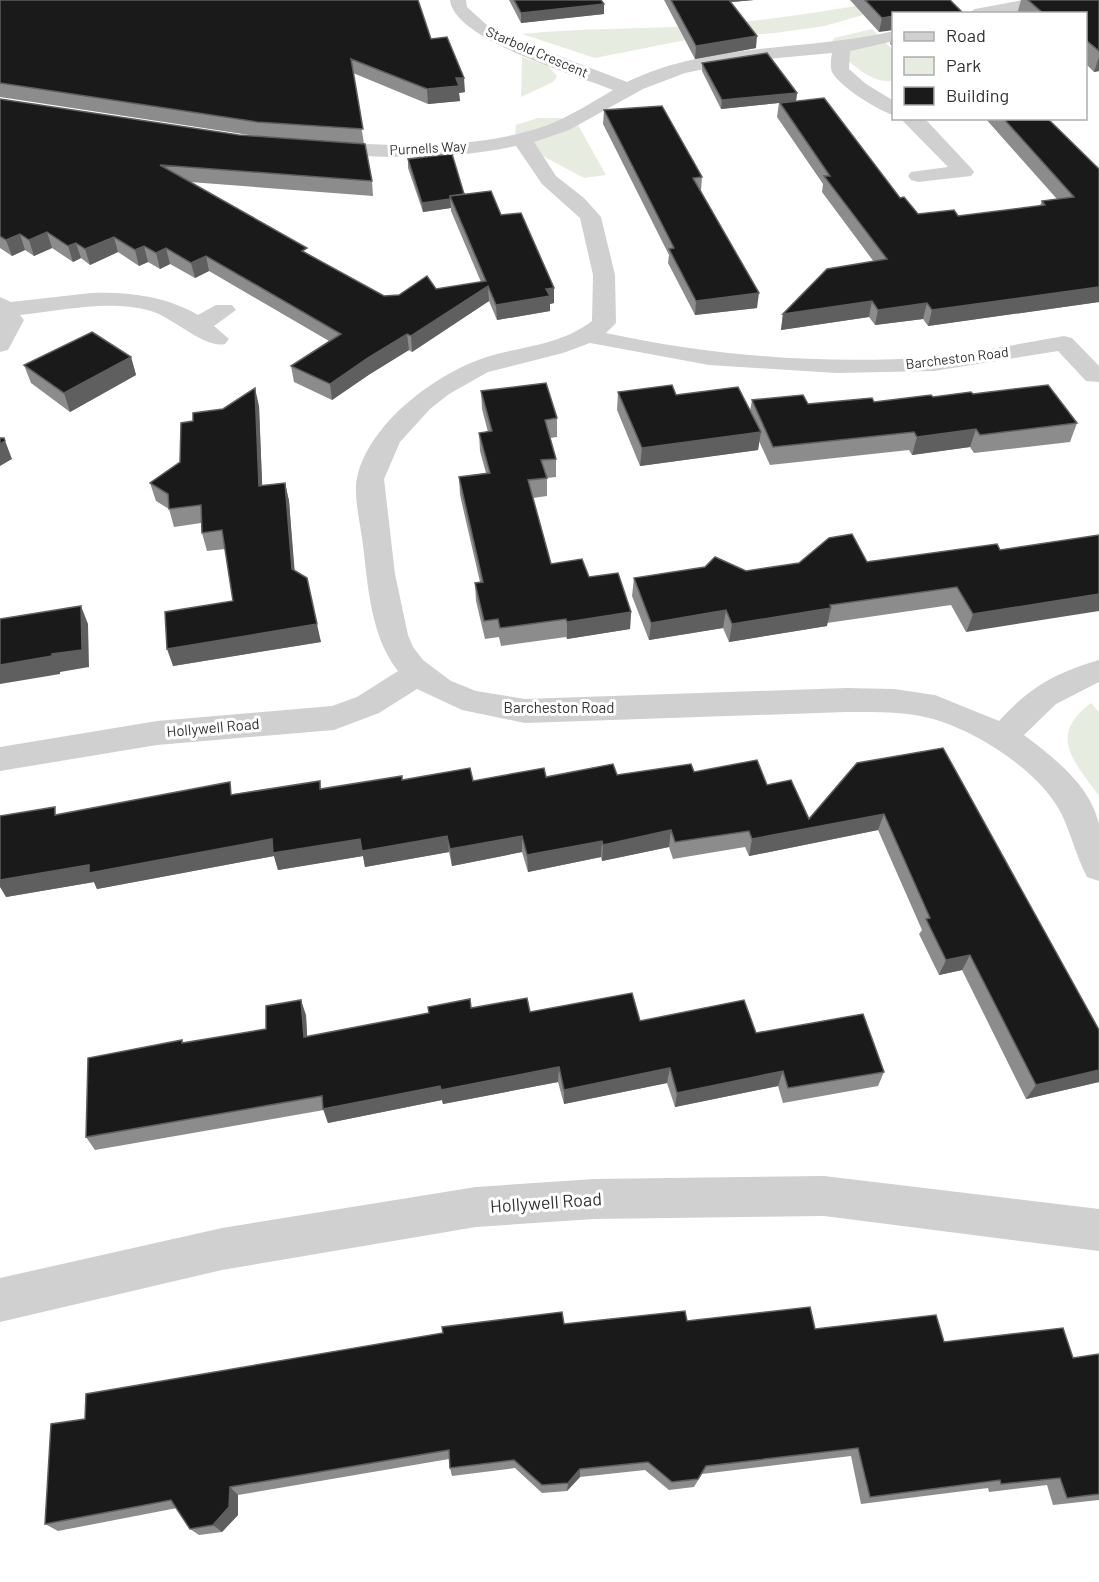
<svg xmlns="http://www.w3.org/2000/svg" width="1099" height="1582" font-family="Barlow,sans-serif">
	<style>
		.green { fill: #e6ecdf }
		.lines { fill: none; stroke-linecap: round; stroke-linejoin: round }
		.minor { fill: #d0d0d0; fill-rule: evenodd }
		.wall { fill: #8c8c8c }
		.shaded-wall { fill: #5f5f5f }
		.building { fill: #1a1a1a; stroke: #5f5f5f; stroke-width: 1.5 }
		.labels { text-anchor: middle; stroke-width: 6; stroke-linejoin: round; paint-order: stroke }
		.far-street-label { font-size: 14px; fill: #333; stroke: #fff }
		.street-label { font-size: 15px; fill: #333; stroke: #fff }
		.near-street-label { font-size: 18px; fill: #333; stroke: #fff }
	</style>
	<rect width="100%" height="100%" fill="#fff"/>
	<path class="green" d="M 891,0 L 873,12 L 825,26 L 775,33 L 691,39 L 595,58 L 522,34 C 580,28 638,29 696,26 C 761,22 827,11 891,0 Z
		M 872,29 L 893,50 L 893,81 C 869,84 848,60 831,44 L 834,38 Z
		M 522,57 L 549,67 L 557,76 L 553,82 L 521,97 Z
		M 538,118 L 562,118 L 563,123 L 578,125 L 606,175 L 584,178 L 528,148 L 515,135 L 516,125 Z
		M 1091,703 L 1099,712 L 1099,796 C 1074,761 1047,736 1091,703 Z"/>
	<g class="lines">
		<path class="minor" d="M 450,0 L 466,0 L 467,7 L 488,26 L 507,36 L 627,82 C 711,41 805,52 894,31 L 894,41 L 850,51 L 849,69 L 866,84 L 894,101 L 894,115 C 878,111 839,86 832,72 C 830,67 831,59 832,53 L 745,61 L 685,73 L 643,89 L 569,130 L 534,142 L 556,176 L 584,198 L 601,217 L 615,275 L 616,323 L 606,333 C 712,356 825,365 933,357 C 977,353 1021,343 1064,336 L 1072,338 L 1099,366 L 1099,382 L 1086,381 L 1058,351 L 934,371 L 836,373 L 709,365 L 590,343 L 563,353 L 488,372 L 449,394 L 430,409 L 400,442 L 384,479 L 395,574 L 408,635 L 413,647 L 423,660 L 451,681 L 476,691 L 525,699 L 846,688 L 894,689 L 935,695 L 999,721 C 1030,687 1055,673 1099,660 L 1099,682 L 1056,704 L 1024,735 C 1054,758 1090,785 1099,824 C 1099,842 1099,864 1099,881 L 1087,877 C 1076,856 1071,833 1061,813 C 1040,771 974,729 929,718 C 902,711 873,712 846,712 L 525,723 L 462,710 L 417,689 L 379,713 L 334,730 L 157,745 L 0,771 L 0,747 L 157,721 L 332,706 L 357,697 L 398,671 C 371,637 368,587 363,545 C 361,527 353,495 357,478 C 369,422 439,371 490,356 C 526,346 562,344 592,321 L 593,275 L 580,218 L 542,184 L 516,146 C 453,160 388,158 323,154 L 316,152 L 313,148 L 316,144 L 323,142 C 396,146 475,150 545,126 C 569,117 591,103 613,90 C 578,76 454,40 450,0 Z
			M 1023,0 L 1059,0 L 1057,4 L 1006,14 L 967,14 L 975,9 Z
			M 900,118 L 923,118 L 928,122 L 971,168 L 974,172 L 971,176 L 918,182 L 911,180 L 908,176 L 911,172 L 948,167 Z
			M 91,293 C 129,292 165,296 198,315 L 216,305 L 232,305 L 236,310 L 214,326 L 229,339 L 225,344 C 205,349 174,318 151,311 C 109,299 62,311 20,315 L 24,320 L 8,350 L 0,352 L 0,297 L 11,302 Z
			M 824,1176 L 1099,1209 L 1099,1251 L 824,1216 L 594,1219 L 476,1227 L 222,1270 L 0,1322 L 0,1278 L 222,1228 L 476,1187 L 594,1179 Z"/>
	</g>
	<path class="wall" d="M 0,0 L 431,39 L 465,92 L 459,93 L 460,101 L 428,104 L 353,73 L 364,144 L 372,181 L 373,196 L 190,182 L 308,254 L 384,296 L 399,295 L 481,282 L 451,211 L 451,208 L 423,212 L 408,168 L 408,159 L 464,194 L 501,215 L 554,288 L 554,303 L 550,304 L 550,311 L 497,320 L 489,301 L 412,352 L 409,350 L 370,374 L 332,400 L 294,382 L 291,366 L 329,341 L 209,271 L 195,278 L 170,264 L 160,269 L 148,262 L 139,266 L 118,252 L 90,265 L 81,258 L 73,262 L 52,248 L 34,256 L 25,250 L 12,256 L 0,248 L 0,99 L 239,135 L 256,136 L 0,97 Z
		M 509,0 L 601,0 L 604,14 L 521,23 Z
		M 664,0 L 754,0 L 731,2 L 756,48 L 695,59 Z
		M 850,0 L 950,0 L 894,14 L 879,32 Z
		M 1021,0 L 1099,0 L 1099,71 L 1094,72 L 1086,64 L 1086,14 L 1017,14 Z
		M 894,30 L 894,47 L 890,44 Z
		M 702,63 L 797,93 L 796,101 L 918,214 L 958,216 L 1040,206 L 1042,201 L 1057,199 L 985,118 L 1047,118 L 1099,169 L 1099,302 L 928,326 L 923,319 L 875,325 L 869,317 L 781,330 L 783,314 L 874,262 L 822,192 L 823,184 L 777,117 L 779,103 L 721,109 L 702,71 Z
		M 604,110 L 702,177 L 701,191 L 757,308 L 695,315 L 668,263 L 669,255 L 603,124 Z
		M 131,357 L 136,375 L 70,412 L 31,383 L 24,365 Z
		M 481,391 L 557,418 L 557,437 L 550,438 L 556,459 L 556,477 L 547,478 L 547,496 L 533,498 L 551,564 L 589,577 L 631,612 L 630,629 L 567,639 L 566,637 L 501,646 L 499,637 L 485,639 L 476,601 L 475,583 L 480,582 L 460,495 L 459,477 L 486,473 L 480,451 L 479,433 L 488,432 L 482,409 Z
		M 618,392 L 676,395 L 750,411 L 752,400 L 808,404 L 874,402 L 973,394 L 1077,423 L 1070,442 L 974,453 L 970,447 L 912,455 L 909,450 L 770,465 L 759,441 L 758,450 L 640,466 L 617,410 Z
		M 259,406 L 262,485 L 285,483 L 289,501 L 294,570 L 321,642 L 173,666 L 233,601 L 225,549 L 207,551 L 202,533 L 201,523 L 174,527 L 169,509 L 156,501 L 150,483 L 180,462 L 193,421 Z
		M 1000,550 L 966,632 L 951,605 L 827,623 L 827,626 L 729,642 L 723,628 L 649,640 L 632,596 L 634,578 L 746,571 Z
		M 857,763 L 1099,1030 L 1099,1082 L 1026,1099 L 962,970 L 939,975 L 919,934 L 922,930 L 878,830 L 749,856 L 745,847 L 673,859 L 669,847 L 602,861 L 601,857 L 528,872 L 522,852 L 452,866 L 449,852 L 365,867 L 363,856 L 278,870 L 274,856 L 97,889 L 94,882 L 6,897 L 59,814 L 233,794 L 320,781 L 321,789 L 402,780 L 473,781 L 546,777 L 694,772 L 767,785 L 809,819 Z
		M 471,1008 L 530,1012 L 640,1021 L 756,1033 L 884,1072 L 878,1086 L 783,1103 L 778,1086 L 675,1107 L 667,1083 L 564,1104 L 558,1082 L 443,1104 L 442,1100 L 328,1123 L 324,1110 L 95,1150 L 86,1137 L 182,1040 L 183,1043 L 266,1029 L 306,1015 L 307,1037 Z
		M 687,1321 L 815,1329 L 944,1342 L 1073,1358 L 1099,1354 L 1099,1500 L 1053,1505 L 1047,1485 L 989,1492 L 988,1488 L 861,1504 L 851,1456 L 702,1474 L 694,1487 L 669,1490 L 645,1470 L 580,1477 L 567,1491 L 542,1493 L 515,1468 L 452,1476 L 450,1468 L 449,1459 L 238,1495 L 238,1515 L 222,1532 L 199,1535 L 190,1529 L 177,1508 L 58,1531 L 45,1524 L 85,1419 L 564,1324 Z"/>
	<path class="shaded-wall" d="M 722,0 L 754,0 L 721,3 Z
		M 604,4 L 604,14 L 521,23 L 521,13 Z
		M 894,16 L 894,30 L 879,32 L 882,18 Z
		M 757,36 L 756,48 L 695,59 L 696,46 Z
		M 1099,57 L 1099,71 L 1094,72 Z
		M 456,78 L 464,78 L 465,92 L 459,93 L 460,101 L 428,104 L 427,89 Z
		M 797,93 L 796,101 L 721,109 L 722,100 Z
		M 450,199 L 451,208 L 423,212 L 422,203 Z
		M 47,232 L 52,248 L 34,256 L 29,240 Z
		M 20,234 L 25,250 L 12,256 L 6,240 Z
		M 114,237 L 118,252 L 90,265 L 85,249 Z
		M 76,243 L 81,258 L 73,262 L 68,246 Z
		M 144,246 L 148,262 L 139,266 L 135,250 Z
		M 166,248 L 170,264 L 160,269 L 156,253 Z
		M 206,256 L 209,271 L 195,278 L 191,263 Z
		M 488,286 L 489,301 L 412,352 L 411,336 Z
		M 1099,287 L 1099,302 L 928,326 L 932,310 Z
		M 554,288 L 554,303 L 550,304 L 550,311 L 497,320 L 496,305 L 546,289 Z
		M 759,293 L 757,308 L 695,315 L 696,301 Z
		M 872,301 L 869,317 L 781,330 L 783,314 Z
		M 927,303 L 923,319 L 875,325 L 878,310 Z
		M 407,334 L 409,350 L 370,374 L 332,400 L 330,384 L 368,358 Z
		M 131,357 L 136,375 L 70,412 L 64,393 Z
		M 255,388 L 259,406 L 263,504 L 259,486 Z
		M 976,429 L 970,447 L 912,455 L 917,437 Z
		M 761,432 L 758,450 L 640,466 L 642,448 Z
		M 4,438 L 12,459 L 0,466 L 0,444 Z
		M 285,483 L 289,501 L 296,587 L 292,569 Z
		M 1099,594 L 1099,611 L 966,632 L 973,614 Z
		M 81,606 L 88,624 L 89,667 L 60,672 L 60,674 L 0,684 L 0,665 L 52,654 Z
		M 831,608 L 827,626 L 729,642 L 732,624 Z
		M 726,610 L 723,628 L 649,640 L 651,623 Z
		M 631,612 L 630,629 L 567,639 L 567,622 Z
		M 317,624 L 321,642 L 173,666 L 167,649 Z
		M 884,814 L 878,830 L 749,856 L 752,839 Z
		M 671,830 L 669,847 L 602,861 L 603,845 Z
		M 447,836 L 449,852 L 365,867 L 363,856 L 278,870 L 274,856 L 97,889 L 94,882 L 6,897 L 0,887 L 0,880 L 89,865 L 272,839 L 360,839 Z
		M 522,836 L 522,852 L 452,866 L 450,849 Z
		M 602,841 L 601,857 L 528,872 L 527,855 Z
		M 970,955 L 962,970 L 939,975 L 946,960 Z
		M 301,1000 L 306,1015 L 308,1052 L 304,1037 Z
		M 559,1067 L 558,1082 L 443,1104 L 442,1100 L 328,1123 L 323,1109 L 440,1086 Z
		M 670,1068 L 667,1083 L 564,1104 L 564,1090 Z
		M 1099,1070 L 1099,1082 L 1026,1099 L 1036,1085 Z
		M 783,1071 L 778,1086 L 675,1107 L 677,1093 Z
		M 580,1469 L 580,1477 L 567,1491 L 568,1483 Z
		M 230,1487 L 238,1495 L 238,1515 L 222,1532 L 213,1525 Z"/>
	<path class="building" d="M 0,0 L 418,0 L 431,39 L 447,37 L 464,78 L 456,78 L 459,86 L 427,89 L 351,59 L 363,129 L 257,122 L 0,83 Z
		M 514,0 L 601,0 L 604,4 L 521,13 Z
		M 671,0 L 729,0 L 757,36 L 696,46 Z
		M 865,0 L 950,0 L 964,14 L 894,14 L 894,16 L 882,18 Z
		M 1028,0 L 1099,0 L 1099,51 L 1086,40 L 1086,14 L 1044,14 Z
		M 767,53 L 797,93 L 722,100 L 702,63 Z
		M 824,98 L 900,198 L 904,197 L 918,214 L 954,210 L 958,216 L 1045,205 L 1042,201 L 1074,197 L 1003,118 L 1047,118 L 1099,169 L 1099,287 L 932,310 L 927,303 L 878,310 L 872,301 L 783,314 L 827,269 L 887,259 L 824,176 L 830,176 L 780,103 Z
		M 0,99 L 239,135 L 365,144 L 372,181 L 160,165 L 307,248 L 302,251 L 384,296 L 399,295 L 427,276 L 436,289 L 486,281 L 450,196 L 491,191 L 501,215 L 521,213 L 554,288 L 546,289 L 550,296 L 496,305 L 488,286 L 411,336 L 407,334 L 368,358 L 330,384 L 291,366 L 341,334 L 206,256 L 191,263 L 166,248 L 156,253 L 144,246 L 135,250 L 114,237 L 85,249 L 76,243 L 68,246 L 47,232 L 29,240 L 20,234 L 6,240 L 0,236 Z
		M 662,106 L 702,177 L 693,178 L 759,293 L 696,301 L 669,249 L 674,248 L 604,110 Z
		M 452,154 L 464,194 L 450,196 L 450,199 L 422,203 L 408,159 Z
		M 92,332 L 131,357 L 64,393 L 24,365 Z
		M 546,383 L 557,418 L 545,420 L 556,459 L 541,460 L 547,478 L 528,480 L 551,564 L 582,559 L 589,577 L 618,573 L 631,612 L 567,622 L 566,619 L 500,628 L 498,619 L 484,621 L 475,583 L 483,582 L 459,477 L 490,473 L 479,433 L 492,431 L 481,391 Z
		M 672,385 L 676,395 L 738,387 L 761,432 L 642,448 L 618,392 Z
		M 1048,385 L 1077,423 L 980,435 L 976,429 L 917,437 L 914,432 L 773,447 L 752,400 L 803,395 L 808,404 L 872,398 L 874,402 L 931,395 L 933,397 L 971,392 L 973,394 Z
		M 255,388 L 259,486 L 285,483 L 292,569 L 307,578 L 317,624 L 167,649 L 165,612 L 233,601 L 222,530 L 202,533 L 201,505 L 169,509 L 168,494 L 150,483 L 180,462 L 181,423 L 193,421 L 193,413 L 223,409 Z
		M 0,438 L 4,438 L 5,441 L 0,444 Z
		M 852,534 L 867,562 L 997,544 L 1000,550 L 1099,535 L 1099,594 L 973,614 L 957,587 L 830,605 L 831,608 L 732,624 L 726,610 L 651,623 L 634,578 L 705,567 L 715,557 L 746,571 L 799,563 L 829,538 Z
		M 81,606 L 82,650 L 52,654 L 52,656 L 0,665 L 0,619 Z
		M 943,748 L 1099,1030 L 1099,1070 L 1036,1085 L 970,955 L 946,960 L 926,919 L 930,918 L 884,814 L 752,839 L 749,831 L 675,842 L 671,830 L 603,845 L 602,841 L 527,855 L 522,836 L 450,849 L 447,836 L 362,851 L 360,839 L 273,853 L 272,839 L 89,873 L 89,865 L 0,880 L 0,816 L 55,807 L 55,815 L 230,782 L 231,795 L 320,781 L 320,789 L 402,776 L 402,780 L 470,768 L 473,781 L 544,768 L 546,777 L 613,764 L 617,775 L 691,764 L 694,772 L 757,760 L 767,785 L 791,780 L 809,819 L 857,763 Z
		M 632,993 L 640,1021 L 744,1000 L 756,1033 L 863,1014 L 884,1072 L 788,1088 L 783,1071 L 677,1093 L 670,1068 L 564,1090 L 559,1067 L 441,1090 L 440,1086 L 323,1109 L 322,1096 L 86,1137 L 88,1058 L 182,1040 L 182,1043 L 266,1029 L 266,1006 L 301,1000 L 304,1037 L 429,1013 L 428,1007 L 470,999 L 471,1008 L 527,998 L 530,1012 Z
		M 810,1307 L 815,1329 L 936,1315 L 944,1342 L 1063,1328 L 1073,1358 L 1099,1354 L 1099,1494 L 1067,1498 L 1060,1478 L 1001,1484 L 1000,1480 L 870,1497 L 858,1448 L 706,1466 L 698,1479 L 672,1482 L 648,1462 L 580,1469 L 568,1483 L 542,1485 L 514,1460 L 450,1468 L 449,1450 L 230,1487 L 229,1507 L 213,1525 L 190,1529 L 171,1500 L 45,1524 L 51,1424 L 85,1419 L 86,1394 L 443,1333 L 442,1327 L 562,1312 L 564,1324 L 685,1311 L 687,1321 Z"/>
	<g class="labels">
		<g class="far-street-label">
			<text transform="translate(537 52) rotate(23)" y="5">Starbold Crescent</text>
			<text transform="translate(428 148) rotate(-3)" y="5">Purnells Way</text>
			<text transform="translate(957 358) rotate(-7)" y="5">Barcheston Road</text>
		</g>
		<g class="street-label">
			<text x="559" y="713">Barcheston Road</text>
			<text transform="translate(213 728) rotate(-5)" y="5">Hollywell Road</text>
		</g>
		<g class="near-street-label">
			<text transform="translate(546 1203) rotate(-4)" y="6">Hollywell Road</text>
		</g>
	</g>
	<rect x="892" y="12" width="195" height="108" fill="#ffffff" stroke="#adadad" stroke-width="1.5"/>
	<rect x="904" y="32" width="30" height="9" fill="#d0d0d0" stroke="#adadad" stroke-width="1.5"/>
	<text x="946" y="42" font-size="18" fill="#333333">Road</text>
	<rect x="904" y="57" width="30" height="18" fill="#e6ecdf" stroke="#adadad" stroke-width="1.5"/>
	<text x="946" y="72" font-size="18" fill="#333333">Park</text>
	<rect x="904" y="87" width="30" height="18" fill="#1a1a1a" stroke="#adadad" stroke-width="1.5"/>
	<text x="946" y="102" font-size="18" fill="#333333">Building</text>
</svg>
